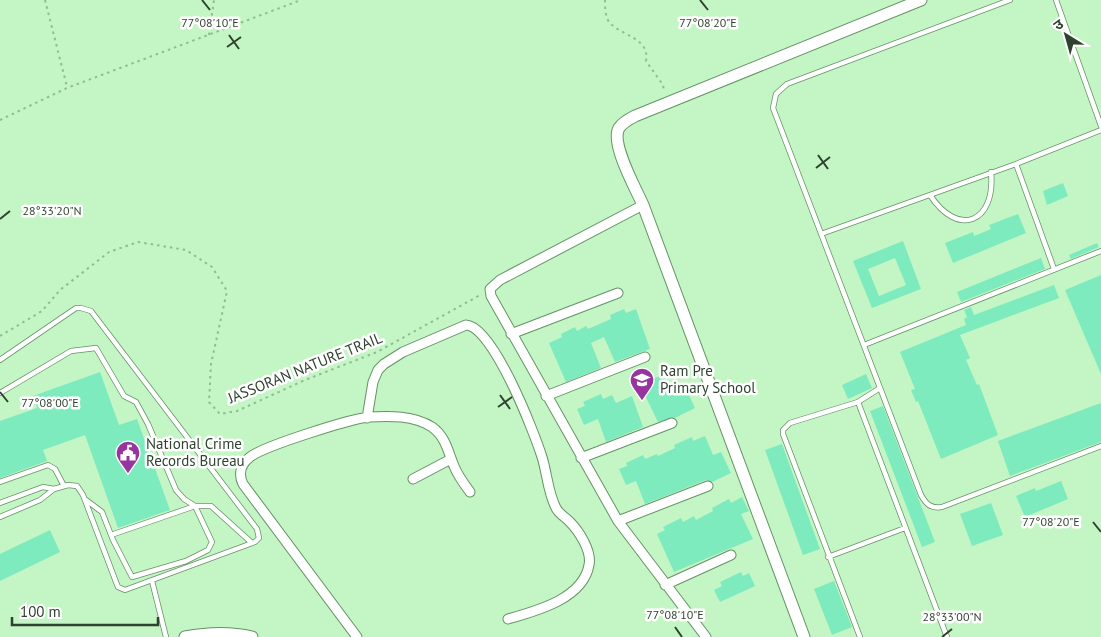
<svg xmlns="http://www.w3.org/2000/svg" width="1101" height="637" font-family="'PT Sans','Noto Sans Devanagari',sans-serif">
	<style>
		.building { fill: #7debbe; fill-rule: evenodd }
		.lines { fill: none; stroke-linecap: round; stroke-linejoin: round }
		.lane-casing { stroke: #659265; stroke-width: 6 }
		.street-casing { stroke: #659265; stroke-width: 11 }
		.secondary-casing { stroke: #659265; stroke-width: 13 }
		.path { stroke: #93ba93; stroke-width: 2; stroke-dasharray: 2.5 4; stroke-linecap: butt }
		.lane { stroke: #fff; stroke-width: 4.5 }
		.street { stroke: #fff; stroke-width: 9 }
		.secondary { stroke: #fff; stroke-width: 11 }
		.ticks { fill: none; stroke: #2f422f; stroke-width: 2 }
		.labels { text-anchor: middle; stroke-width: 5; stroke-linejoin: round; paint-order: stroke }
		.street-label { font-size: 15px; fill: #2f422f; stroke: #fff }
		.poi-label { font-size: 15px; fill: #2f422f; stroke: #fff; text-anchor: start }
		.ticks-label { font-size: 12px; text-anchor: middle; fill: #2f422f; stroke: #fff; stroke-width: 5; stroke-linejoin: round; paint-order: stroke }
	</style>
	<rect width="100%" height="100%" fill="#c4f5c4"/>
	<path class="building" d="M 1063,183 L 1068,196 L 1047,205 L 1043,191 Z
		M 1018,214 L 1026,233 L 953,263 L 945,243 L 973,232 L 974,236 L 991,229 L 989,225 Z
		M 903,241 L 921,289 L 872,308 L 853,261 ZM 895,258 L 906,285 L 879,296 L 868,269 Z
		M 1097,243 L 1099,247 L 1071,259 L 1069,255 Z
		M 1041,258 L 1045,269 L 961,302 L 957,292 Z
		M 1101,275 L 1101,374 L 1065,290 Z
		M 1054,285 L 1059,298 L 960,335 L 970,358 L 966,360 L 977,385 L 979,384 L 998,435 L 941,459 L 918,401 L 916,402 L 911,390 L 915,389 L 900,352 L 966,325 L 964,319 L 967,317 L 964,310 L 971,307 L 974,315 Z
		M 624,309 L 626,313 L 636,309 L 650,349 L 615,362 L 604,337 L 591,343 L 601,368 L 566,382 L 549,343 L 562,337 L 561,334 L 575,327 L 577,331 L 586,326 L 588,329 L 611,319 L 610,315 Z
		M 100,372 L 119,425 L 137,419 L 170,510 L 118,528 L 85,435 L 43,450 L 47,461 L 0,478 L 0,421 L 37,408 L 33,396 Z
		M 866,374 L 872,388 L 848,399 L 842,385 Z
		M 662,375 L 670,394 L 685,387 L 695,408 L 675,418 L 658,422 L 638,381 L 649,376 L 650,380 Z
		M 601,394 L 603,399 L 612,395 L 616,403 L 632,396 L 643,427 L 606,442 L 598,419 L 584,425 L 577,409 L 585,406 L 583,402 Z
		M 1101,403 L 1101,442 L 1010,476 L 998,441 Z
		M 883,406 L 935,542 L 922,547 L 870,411 Z
		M 705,436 L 713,455 L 721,452 L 731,473 L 712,482 L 706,480 L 645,504 L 636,481 L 626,485 L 619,469 L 627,466 L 626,463 L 643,455 L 645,459 L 657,454 L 658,456 L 675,448 L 674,445 L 692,437 L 693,441 Z
		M 782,444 L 820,549 L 803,555 L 765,450 Z
		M 1061,481 L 1068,499 L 1025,517 L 1016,496 L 1035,488 L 1036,491 Z
		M 742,497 L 749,511 L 741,514 L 753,539 L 674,572 L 657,534 L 665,530 L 663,527 L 681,518 L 683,522 L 694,516 L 696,520 L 713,511 L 712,508 L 729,499 L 731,503 Z
		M 991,503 L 1003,535 L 972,546 L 960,514 Z
		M 50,530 L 60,552 L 0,581 L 0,554 Z
		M 741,572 L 743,576 L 749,573 L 755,586 L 720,602 L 714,590 L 722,586 L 720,582 Z
		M 834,581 L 852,627 L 832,635 L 814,589 Z"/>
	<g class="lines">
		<defs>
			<path id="lane" d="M 1010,0 L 787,84 L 776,94 L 773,108 L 921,495 C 926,504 931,509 942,507 L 1101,446
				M 1056,0 L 1101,126
				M 1016,164 L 1054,269
				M 930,195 C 958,238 996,223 991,172
				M 821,234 L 1016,164 L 1101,130
				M 864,345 L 1101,251
				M 0,360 L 76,308 L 81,308 L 91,311 L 257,529 L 259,538 L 255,542 L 125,590 L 118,587 L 116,582 L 83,495 L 77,486 L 68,485 L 54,489 L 43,487 L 0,503
				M 880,388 L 858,402 L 947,637
				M 0,393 L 71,351 L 96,348 L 124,396 L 136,402 L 148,424 L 176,490 L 184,499 L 195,506 L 212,542 L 208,550 L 186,561 L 132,577 L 113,540 L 102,512 L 86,500
				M 858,402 L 790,423 L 783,430 L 783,434 L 860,637
				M 0,482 L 48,465 L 55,469 L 64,486
				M 0,517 L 40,500 L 54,489
				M 111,535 L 195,506 L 211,506 L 252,543
				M 828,557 L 905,528
				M 152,581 L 166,637"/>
			<path id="street" d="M 643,205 L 500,280 L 490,289 L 491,296 L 618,521 L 706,637
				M 511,334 L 618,293
				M 546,396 L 645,357
				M 367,418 L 373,382 L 378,370 L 384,364 L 403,352 L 466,325 C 493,326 534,432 542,457 C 547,473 548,493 556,508 C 559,514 565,517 569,521 C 579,531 592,551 589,565 C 583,599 536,611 508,619
				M 581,458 L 672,423
				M 413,479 L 451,459
				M 618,521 L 708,486
				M 665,585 L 731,555
				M 357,637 L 243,484 C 238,474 241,464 250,457 C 264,446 350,419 369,417 C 389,416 414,415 432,427 C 446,437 448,452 454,466 C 458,476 464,484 470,492"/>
			<path id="secondary" d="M 185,637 C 206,633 231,632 252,637
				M 804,637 L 643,205 C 636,189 610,143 619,128 C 623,122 629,119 635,116 L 921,0"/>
		</defs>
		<use href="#lane" class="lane-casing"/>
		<use href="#street" class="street-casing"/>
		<use href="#secondary" class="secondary-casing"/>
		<path class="path" d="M 45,0 L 67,87
			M 605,0 C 605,7 605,18 610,23 C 622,36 650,38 646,61 L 663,85 L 664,92
			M 209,35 L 214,0
			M 0,120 L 67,88 L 301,0
			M 0,336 L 42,311 L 60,290 L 109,252 L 138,242 L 186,250 L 212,267 L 227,291 L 211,364 L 209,402 L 220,414 L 237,411 L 305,380 L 377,352 L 482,294"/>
		<use href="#lane" class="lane"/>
		<use href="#street" class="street"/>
		<use href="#secondary" class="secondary"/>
	</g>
	<path class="ticks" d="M 202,0 L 210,10M 700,0 L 708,10M 229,35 L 239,49M 227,47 L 241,37M 818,155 L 828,169M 816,168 L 830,157M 0,219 L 10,211M 0,392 L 8,402M 500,395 L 510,409M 498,407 L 512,397M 1093,522 L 1101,532M 675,627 L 682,637M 942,637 L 952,629"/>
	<defs>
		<symbol id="school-pin" viewBox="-11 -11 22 30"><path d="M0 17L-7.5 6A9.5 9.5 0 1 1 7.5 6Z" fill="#96359d" stroke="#fff"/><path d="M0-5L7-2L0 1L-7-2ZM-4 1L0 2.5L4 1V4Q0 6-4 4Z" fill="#fff"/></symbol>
		<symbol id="civic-pin" viewBox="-11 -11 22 30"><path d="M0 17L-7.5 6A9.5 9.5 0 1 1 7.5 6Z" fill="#96359d" stroke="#fff"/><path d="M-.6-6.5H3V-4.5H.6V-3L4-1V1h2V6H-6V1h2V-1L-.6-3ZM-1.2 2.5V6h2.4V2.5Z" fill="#fff"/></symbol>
	</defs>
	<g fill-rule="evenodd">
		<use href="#school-pin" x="628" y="366" width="28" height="38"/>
		<use href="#civic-pin" x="114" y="439" width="28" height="38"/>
	</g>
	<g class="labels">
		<g class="street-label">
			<text transform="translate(305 368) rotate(-22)" y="5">JASSORAN NATURE TRAIL</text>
		</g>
		<g class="poi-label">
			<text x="660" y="376">Ram Pre<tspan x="660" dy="17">Primary School</tspan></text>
			<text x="146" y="449">National Crime<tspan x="146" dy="17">Records Bureau</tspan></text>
		</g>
	</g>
	<g class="ticks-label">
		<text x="210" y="27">77°08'10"E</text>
		<text x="708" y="27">77°08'20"E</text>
		<text x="52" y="215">28°33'20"N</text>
		<text x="50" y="407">77°08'00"E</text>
		<text x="1051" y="526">77°08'20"E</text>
		<text x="675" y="619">77°08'10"E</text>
		<text x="952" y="621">28°33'00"N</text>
	</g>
	<g transform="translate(1066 35) rotate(323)" stroke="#ffffff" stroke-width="4" paint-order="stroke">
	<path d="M0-4L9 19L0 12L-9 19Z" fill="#2f422f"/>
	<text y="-8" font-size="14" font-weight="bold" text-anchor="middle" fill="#2f422f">उ</text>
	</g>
	<path d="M12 617v8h146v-8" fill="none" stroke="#2f422f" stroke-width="2.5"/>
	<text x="20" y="617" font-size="15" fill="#2f422f" stroke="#ffffff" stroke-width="4" paint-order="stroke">100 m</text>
</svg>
